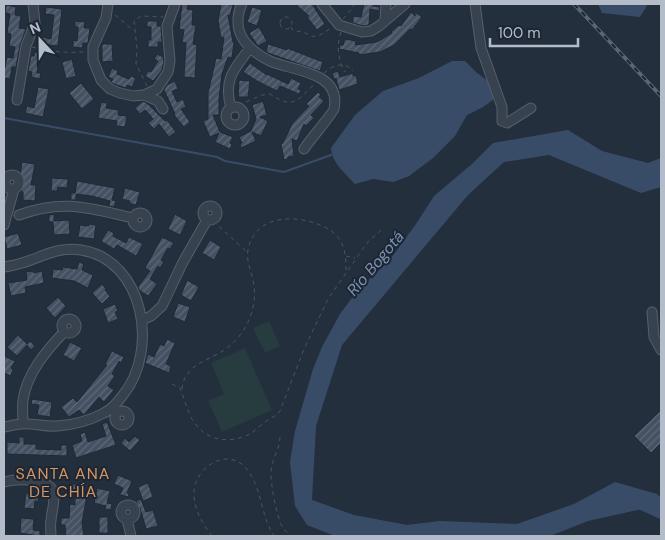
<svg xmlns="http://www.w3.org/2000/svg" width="665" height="540" font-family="'DM Sans',sans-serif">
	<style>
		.garden { fill: #263c3f }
		.water { fill: #394c67 }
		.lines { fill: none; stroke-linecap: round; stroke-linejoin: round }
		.stream { stroke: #394c67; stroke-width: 2 }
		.river { stroke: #394c67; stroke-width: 10 }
		.building { fill: url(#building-hatch); stroke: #1f2835 }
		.minor-casing { stroke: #565f6c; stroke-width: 11 }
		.path { stroke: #44595c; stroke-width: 1; stroke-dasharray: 4 4; stroke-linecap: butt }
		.minor { stroke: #38414e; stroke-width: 9 }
		.rail-casing { stroke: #5a6575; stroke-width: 4 }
		.rail { stroke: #1d2633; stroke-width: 2; stroke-dasharray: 5.5; stroke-linecap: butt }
		.labels { text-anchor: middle; stroke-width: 4; stroke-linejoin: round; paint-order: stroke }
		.water-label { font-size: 16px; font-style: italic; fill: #7c92b1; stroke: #1d2633 }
		.neighbourhood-label { font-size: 16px; letter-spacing: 1px; fill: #d59563; stroke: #1d2633 }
	</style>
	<defs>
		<pattern id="building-hatch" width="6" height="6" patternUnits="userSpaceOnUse" patternTransform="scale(1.25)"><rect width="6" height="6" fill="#455162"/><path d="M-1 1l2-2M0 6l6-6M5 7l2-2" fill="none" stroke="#5d6877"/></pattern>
	</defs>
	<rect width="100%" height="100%" fill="#242f3e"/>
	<path class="garden" d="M 269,321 L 280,346 L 265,353 L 253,328 Z
		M 245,348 L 272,410 L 222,432 L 208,401 L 224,394 L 211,363 Z"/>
	<path class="water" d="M 598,4 L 648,4 L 640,17 L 602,13 Z
		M 452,61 L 465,61 C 469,65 473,69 477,73 C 489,82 494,83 493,100 L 483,107 L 467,115 L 455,136 L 433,158 L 409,176 L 393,182 L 373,179 L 355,184 C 345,173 332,163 331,148 L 355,115 L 383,91 L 419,78 Z
		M 568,130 L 602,151 L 648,163 L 661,158 L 661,187 L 641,193 L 549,155 L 504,162 L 468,195 L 342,345 L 316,426 L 312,500 L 354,515 L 407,525 L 440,521 L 517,524 L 574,504 L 615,482 L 657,494 L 661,498 L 661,518 L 651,507 L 588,521 L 550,536 L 335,536 L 307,525 L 295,506 L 290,462 L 295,431 L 313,369 L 322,347 L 340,314 L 357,291 L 389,261 L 416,224 L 434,196 L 472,164 L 493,143 Z"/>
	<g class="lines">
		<path class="stream" d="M 4,118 L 217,157 L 225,161 L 284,172 L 331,155"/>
		<path class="river" d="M 635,502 L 661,514"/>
	</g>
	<path class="building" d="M 182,4 L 188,4 L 187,9 L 193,10 L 192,25 L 196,25 L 193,44 L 197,45 L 195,78 L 184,77 L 186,43 L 182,42 L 184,30 L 179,29 Z
		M 221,4 L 233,5 L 230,16 L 228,15 L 233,42 L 234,42 L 232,58 L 228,57 L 222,74 L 219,99 L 219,115 L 213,115 L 220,132 L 233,137 L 230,143 L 232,145 L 230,149 L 215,142 L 219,133 L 210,137 L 203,121 L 208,119 L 208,93 L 216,58 L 221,59 L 224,37 L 221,38 L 218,21 Z
		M 295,4 L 312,4 L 325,24 L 317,30 L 307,17 L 309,16 Z
		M 364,4 L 373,4 L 373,6 L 380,7 L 379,11 L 370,9 L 369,25 L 363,26 L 353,23 L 353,16 L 361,17 Z
		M 6,5 L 16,7 L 15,15 L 21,16 L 19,28 L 26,29 L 20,45 L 16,67 L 12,67 L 10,79 L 4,78 L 4,72 L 7,57 L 13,58 L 15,47 L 9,46 L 11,34 L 7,33 L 10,14 L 5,13 Z
		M 46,7 L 62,9 L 58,46 L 41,44 L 42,37 L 51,39 L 54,15 L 45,14 Z
		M 252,7 L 262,10 L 257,26 L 247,22 Z
		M 411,12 L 415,16 L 415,12 L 422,17 L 412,30 L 410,29 L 394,45 L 380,52 L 359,55 L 359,53 L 339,49 L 340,45 L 343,45 L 345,39 L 356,41 L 355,45 L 377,42 L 392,33 L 391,32 L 399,25 L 401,26 Z
		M 75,21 L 85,22 L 84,28 L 90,28 L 88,43 L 83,43 L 82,48 L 73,47 L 73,40 L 77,41 L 78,31 L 78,27 L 75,27 Z
		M 147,21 L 157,21 L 157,26 L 161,26 L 162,42 L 158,42 L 158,47 L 148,47 L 148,40 L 151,40 L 151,27 L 147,27 Z
		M 259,27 L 267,41 L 258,46 L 249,33 Z
		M 102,44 L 112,44 L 113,61 L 102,62 Z
		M 268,44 L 287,50 L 287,48 L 323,62 L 320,71 L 268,53 L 266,52 Z
		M 35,52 L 44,53 L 43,60 L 40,59 L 38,67 L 37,73 L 41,73 L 40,79 L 31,77 L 32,72 L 28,71 L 31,56 L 34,56 Z
		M 157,54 L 163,57 L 164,61 L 162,70 L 153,81 L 145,76 L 148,71 L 151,72 L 156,64 L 158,61 L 154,59 Z
		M 72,59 L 76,76 L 66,79 L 62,62 Z
		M 251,62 L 251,64 L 267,75 L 267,74 L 288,84 L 291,78 L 301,83 L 298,89 L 301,90 L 299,94 L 280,86 L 277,91 L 257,81 L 243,72 Z
		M 112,68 L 118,71 L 117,74 L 126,78 L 129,79 L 131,76 L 136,78 L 132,87 L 127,85 L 126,88 L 114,84 L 111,82 L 113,79 L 108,77 Z
		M 338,71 L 340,77 L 353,73 L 353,76 L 356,75 L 358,84 L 339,90 L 336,78 L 334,79 L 332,73 Z
		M 239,80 L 250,81 L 248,97 L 238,97 Z
		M 175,81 L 178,89 L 172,91 L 177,102 L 183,99 L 186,107 L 181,109 L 190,122 L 184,127 L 174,115 L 175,114 L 164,90 L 167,85 Z
		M 81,83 L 94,99 L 82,109 L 69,93 Z
		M 38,87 L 49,89 L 43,117 L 25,113 L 27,106 L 34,108 Z
		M 318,92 L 321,95 L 319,97 L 324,101 L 311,115 L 314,118 L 306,126 L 304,124 L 297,141 L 292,139 L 294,156 L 288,157 L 288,159 L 284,160 L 281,144 L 283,143 L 292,124 L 309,106 L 306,104 Z
		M 143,101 L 148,104 L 165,121 L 167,120 L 176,132 L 169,137 L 159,124 L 154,129 L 148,123 L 153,119 L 149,114 L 145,110 L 140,114 L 135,108 Z
		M 263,101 L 267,115 L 260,117 L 268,121 L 261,136 L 252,132 L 256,141 L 241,148 L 240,144 L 242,143 L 239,137 L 251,131 L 256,119 L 252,105 Z
		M 101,102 L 107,103 L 106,108 L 119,110 L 118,115 L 127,116 L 125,127 L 116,126 L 117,121 L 98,118 Z
		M 22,162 L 35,164 L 31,185 L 36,185 L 35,201 L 23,200 L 23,192 L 21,192 L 22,178 L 20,177 Z
		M 52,178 L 68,179 L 67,188 L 58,187 L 57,191 L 51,191 Z
		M 77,181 L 115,188 L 112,200 L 116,201 L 114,207 L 109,206 L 110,201 L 92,196 L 76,194 L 76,200 L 71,200 L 71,193 L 75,193 Z
		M 125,188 L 140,192 L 136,205 L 129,203 L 130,201 L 122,199 Z
		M 54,214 L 54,221 L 69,220 L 70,234 L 54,235 L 53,222 L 49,222 L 49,215 Z
		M 175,214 L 187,221 L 180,235 L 168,229 Z
		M 89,224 L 96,225 L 94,239 L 78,237 L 80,225 L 89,226 Z
		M 108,230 L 114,233 L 113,236 L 126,243 L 129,237 L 143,244 L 136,256 L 117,245 L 114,249 L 101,241 Z
		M 18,233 L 22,245 L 7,249 L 4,237 Z
		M 162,237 L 174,243 L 170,249 L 168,248 L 161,260 L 164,262 L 160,268 L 158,266 L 150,279 L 157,284 L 148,296 L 139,290 L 138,287 L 150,271 L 145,268 Z
		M 210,240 L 221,247 L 214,260 L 202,253 Z
		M 79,262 L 84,264 L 82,270 L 93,275 L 88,288 L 74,281 L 52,278 L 53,269 L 62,270 L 63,267 L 77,269 Z
		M 33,271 L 34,273 L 42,271 L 44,283 L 25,287 L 26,293 L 11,296 L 8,283 L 27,280 L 26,272 Z
		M 187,280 L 199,287 L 191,301 L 181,295 Z
		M 102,284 L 106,289 L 105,290 L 110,296 L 102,304 L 92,293 Z
		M 58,297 L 66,306 L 55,318 L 46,308 Z
		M 178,303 L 190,307 L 185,322 L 173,317 Z
		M 115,304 L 118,311 L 115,312 L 118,319 L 108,323 L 103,309 Z
		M 18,335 L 27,344 L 30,341 L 35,346 L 31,350 L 27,345 L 17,356 L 7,347 Z
		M 167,339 L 175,343 L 166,364 L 171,366 L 169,373 L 145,363 L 148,354 L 154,357 L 160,344 L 164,346 Z
		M 70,342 L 82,348 L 74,361 L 63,355 Z
		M 112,351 L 124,357 L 121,363 L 119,361 L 112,374 L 115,376 L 108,386 L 114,390 L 104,402 L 99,397 L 84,415 L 79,410 L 69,417 L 61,407 L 73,398 L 77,402 L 107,365 L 105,364 Z
		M 4,356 L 15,361 L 11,368 L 13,369 L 11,376 L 4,373 Z
		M 32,399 L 52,402 L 50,417 L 37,415 L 39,405 L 31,404 Z
		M 661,410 L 661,443 L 651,453 L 634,436 Z
		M 107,422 L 116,445 L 76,458 L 72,445 L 82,441 L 80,434 L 85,432 L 88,442 L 106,436 L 102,424 Z
		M 135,436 L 140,440 L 130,451 L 121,443 L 125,438 L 129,442 Z
		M 19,437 L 24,437 L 24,444 L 36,444 L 36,449 L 61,450 L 61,445 L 67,445 L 67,456 L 7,454 L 7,442 L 19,443 Z
		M 118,475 L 132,481 L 127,493 L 129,493 L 128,497 L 118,494 L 121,493 L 123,488 L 114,484 Z
		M 148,483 L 153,497 L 143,501 L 138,487 Z
		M 72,484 L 85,484 L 86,501 L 82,523 L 84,536 L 66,536 L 65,525 L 61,525 L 61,518 L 69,518 L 70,504 L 75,505 L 75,491 L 72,491 Z
		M 97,488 L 110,491 L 107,503 L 112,504 L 111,510 L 105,509 L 106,506 L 94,503 Z
		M 26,493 L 39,495 L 38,502 L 35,501 L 34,509 L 24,508 Z
		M 141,499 L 146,512 L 153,510 L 158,526 L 146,529 L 140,508 L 139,509 L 136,501 Z
		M 99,517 L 108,517 L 108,533 L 99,533 Z
		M 21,518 L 34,519 L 33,530 L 40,531 L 40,536 L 20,533 Z"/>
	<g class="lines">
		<defs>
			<path id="minor" d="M 108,4 L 106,18 L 93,47 L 93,60 L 101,80 L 110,89 L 120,93 L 133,96 L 144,95 L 157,89 L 168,72 L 170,61 L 167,26 L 175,4
				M 242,4 C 238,11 237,22 239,30 C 243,44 257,55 270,61 C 292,71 342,71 334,109 C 333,113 309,141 304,149
				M 322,4 L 339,25 L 362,32 L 371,31 L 379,26 L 405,4
				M 475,4 L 481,48 L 502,107 L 502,121 L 507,123 L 531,108
				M 385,20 L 386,4
				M 144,95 L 158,101 L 163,109
				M 17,100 L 26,46 L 35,23 L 33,4
				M226 116a9 9 0 1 1 18 0a9 9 0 1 1-18 0Z
				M 231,108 C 223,80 234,69 250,48
				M5 182a7 7 0 1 1 14 0a7 7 0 1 1-14 0Z
				M203 213a7 7 0 1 1 14 0a7 7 0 1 1-14 0Z
				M133 220a7 7 0 1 1 14 0a7 7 0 1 1-14 0Z
				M 19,215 C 64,199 88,208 133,218
				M 4,225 L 14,189
				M 4,267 C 10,266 16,265 22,263 C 42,257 59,246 81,250 C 145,260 159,351 123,395 C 118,402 112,409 104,413 C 89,421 73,425 57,426 C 45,427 34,423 22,424 C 16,424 10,426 4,427
				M 652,312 L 654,337 L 661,350
				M62 326a7 7 0 1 1 14 0a7 7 0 1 1-14 0Z
				M 142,320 L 151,316 L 162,306 L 183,262 L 207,220
				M115 418a7 7 0 1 1 14 0a7 7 0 1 1-14 0Z
				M 23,424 C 23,416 22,407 23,400 C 27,373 46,351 64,332
				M 4,482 C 15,479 24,479 35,481 C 62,485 53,501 51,520 C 50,525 51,531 51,536
				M121 512a7 7 0 1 1 14 0a7 7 0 1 1-14 0Z
				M 127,519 L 131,536"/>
		</defs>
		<use href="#minor" class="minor-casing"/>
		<path class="path" d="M 115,15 L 133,30
			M280 23a6 6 0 1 1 12 0a6 6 0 1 1-12 0Z
			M 343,19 L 353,7 L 354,4
			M 291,27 L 293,31 C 315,31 307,45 331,28
			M 341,32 C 336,47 338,58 345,72
			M 32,47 C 50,52 67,53 85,52
			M 324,73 C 332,65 345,61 353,71
			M 147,86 L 136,64 L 137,48 L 134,21 L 141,16 L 163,17
			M 239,105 L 262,95 L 270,94 C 295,111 297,99 316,83
			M 213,221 L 247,252
			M 346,256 L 355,258
			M 172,384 L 180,388 C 186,401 187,415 197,426 C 210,442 232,443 250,434 C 255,431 259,426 265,422 C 270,418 276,417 280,411 L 304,349 L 328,299 L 367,243 L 381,230
			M 182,389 C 184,366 204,362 221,352 C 229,347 237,340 243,331 C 253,316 257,297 253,280 C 251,270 246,261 248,250 C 255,211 304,214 330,230 C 345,240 346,255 346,271
			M 280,437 C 280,449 272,458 271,471 C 270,482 277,519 283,528 C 285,531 289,534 292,536
			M 212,536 C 203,525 194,509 194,494 C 193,470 224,447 244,466 C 262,484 260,515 274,536"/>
		<use href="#minor" class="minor"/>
		<defs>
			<path id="rail" d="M 574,4 L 661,96"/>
		</defs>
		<use href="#rail" class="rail-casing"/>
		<use href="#rail" class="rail"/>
	</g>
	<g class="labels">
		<g class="water-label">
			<text transform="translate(375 263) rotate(-50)" y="6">Río Bogotá</text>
		</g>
		<g class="neighbourhood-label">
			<text x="63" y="479">SANTA ANA<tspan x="63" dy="18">DE CHÍA</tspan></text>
		</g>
	</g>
	<rect width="665" height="540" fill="none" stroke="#b4bcc9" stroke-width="10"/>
	<g transform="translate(40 40) rotate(338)" stroke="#1d2633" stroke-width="4" paint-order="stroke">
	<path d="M0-4L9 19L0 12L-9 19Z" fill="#b4bcc9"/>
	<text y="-8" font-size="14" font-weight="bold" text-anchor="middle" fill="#b4bcc9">N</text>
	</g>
	<path d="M490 38v8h88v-8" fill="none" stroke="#b4bcc9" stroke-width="2.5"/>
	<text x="498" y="38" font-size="15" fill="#b4bcc9" stroke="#1d2633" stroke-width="4" paint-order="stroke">100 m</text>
</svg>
